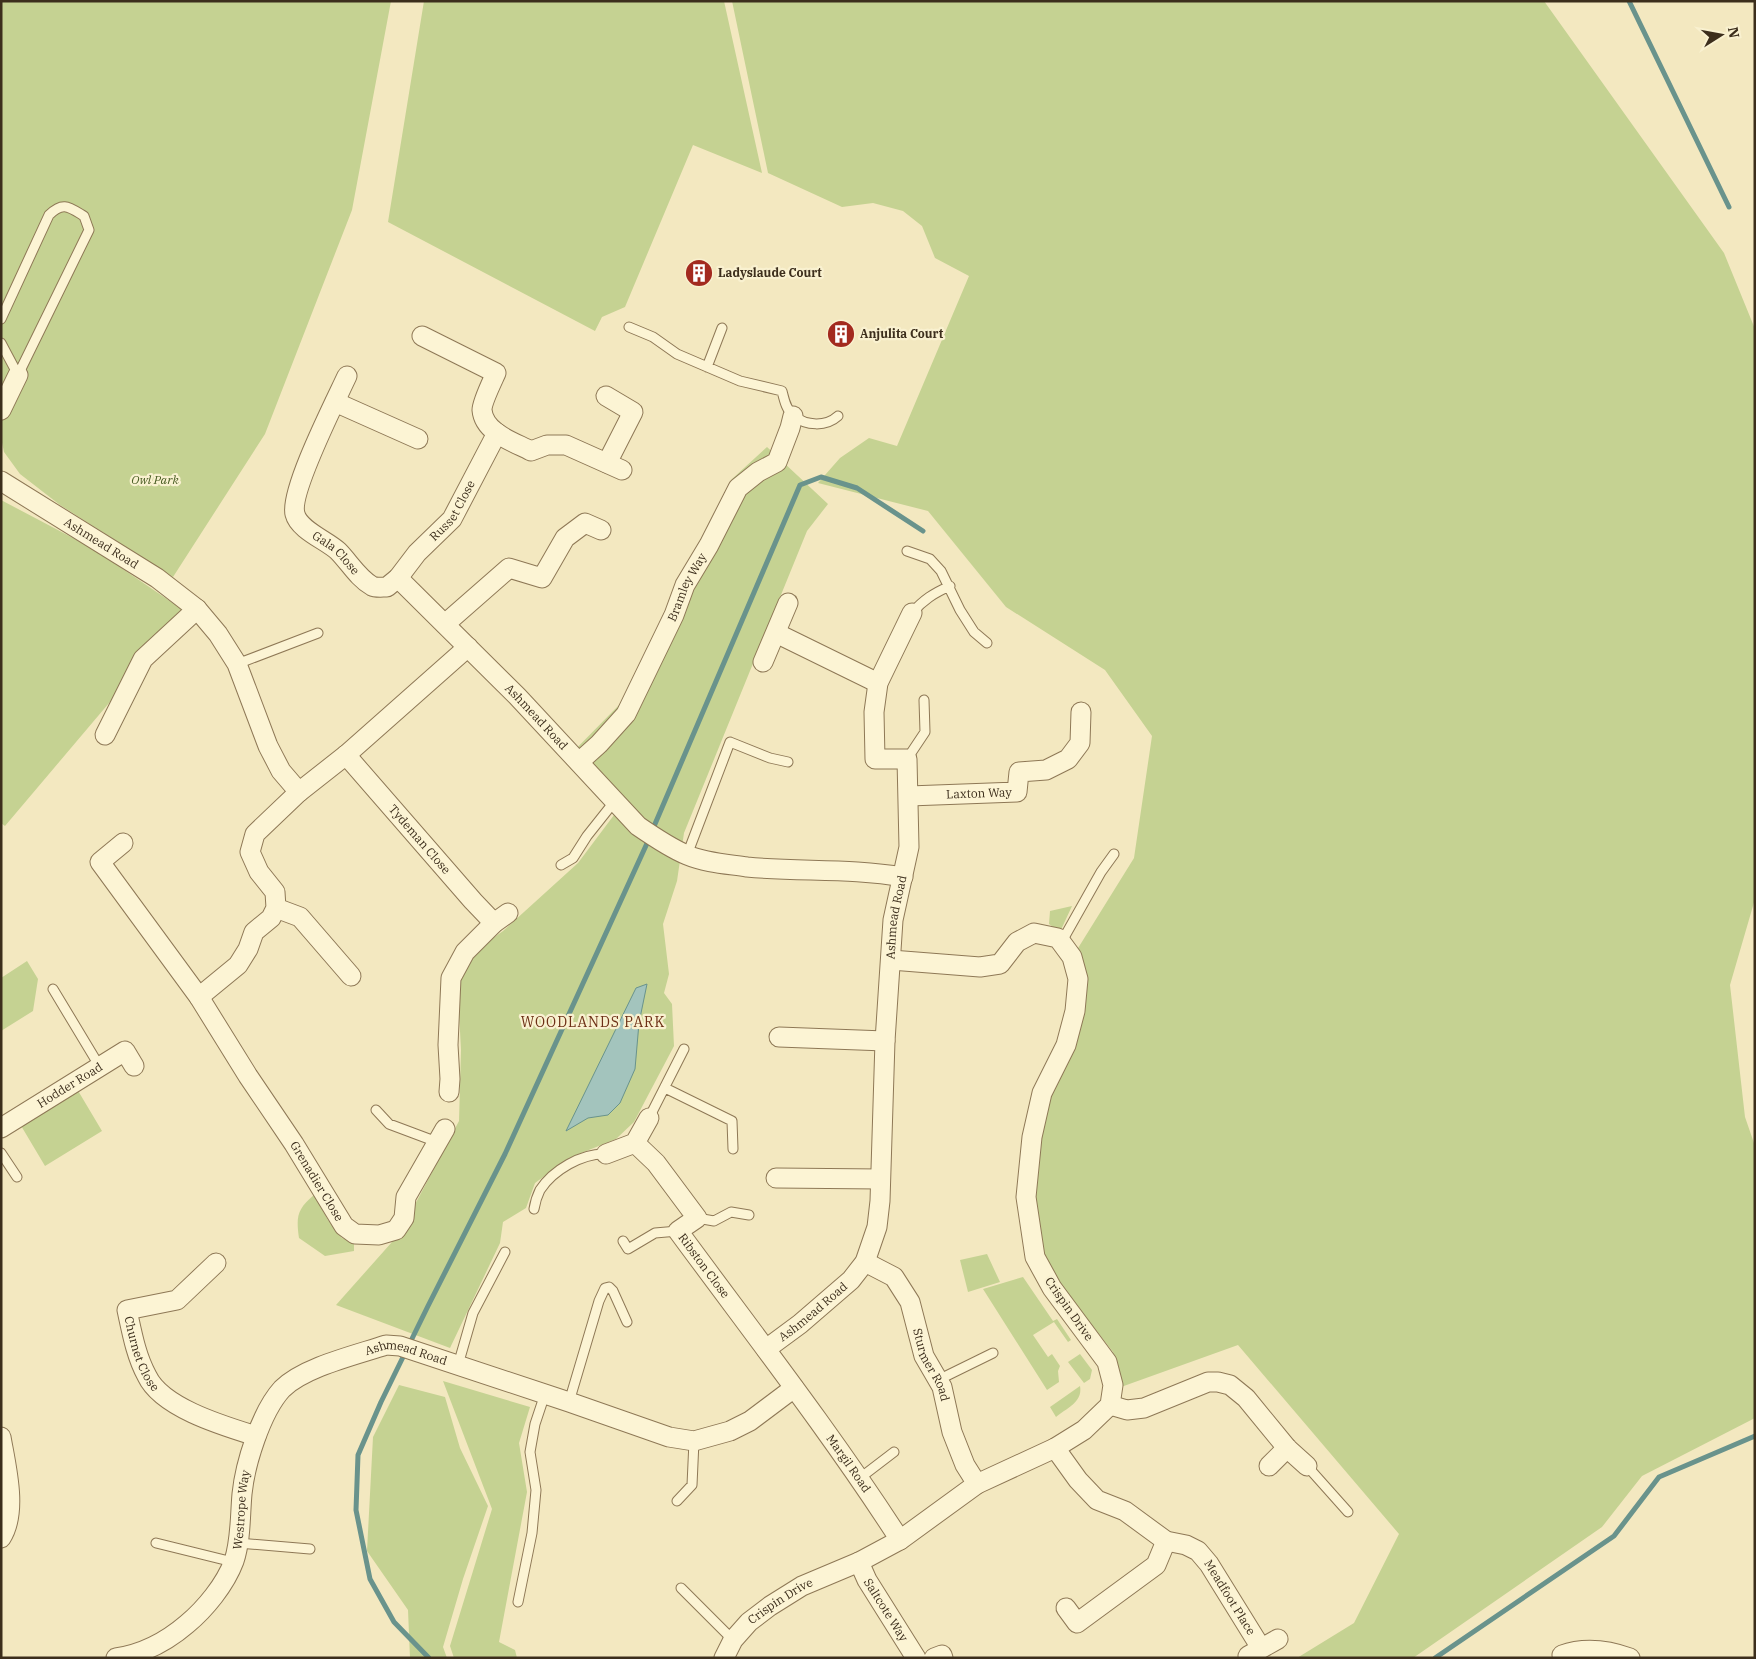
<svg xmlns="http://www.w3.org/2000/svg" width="1756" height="1659" font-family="'IBM Plex Serif',serif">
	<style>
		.green { fill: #c5d292 }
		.water { fill: #a3c4bd; stroke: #69938c }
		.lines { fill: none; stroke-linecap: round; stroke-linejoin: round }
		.stream { stroke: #69938c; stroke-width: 5 }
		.service-casing { stroke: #8e7856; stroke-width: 11 }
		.minor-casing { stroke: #8e7856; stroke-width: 21 }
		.service { stroke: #fcf4d4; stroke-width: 9 }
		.minor { stroke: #fcf4d4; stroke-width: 19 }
		.labels { text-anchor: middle; stroke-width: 4.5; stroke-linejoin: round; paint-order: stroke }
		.poi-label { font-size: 12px; font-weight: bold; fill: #3c2e1c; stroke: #f9f1d0; text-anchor: start }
		.park-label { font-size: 12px; font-style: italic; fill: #465a20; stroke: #f9f1d0 }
		.street-label { font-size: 12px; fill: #3c2e1c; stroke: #f9f1d0 }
		.neighbourhood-label { font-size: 14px; letter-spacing: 1px; fill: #6d3016; stroke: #f9f1d0 }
	</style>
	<rect width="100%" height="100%" fill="#f3e8c0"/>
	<path class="green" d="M 1,1 L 391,1 L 352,210 L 265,434 L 173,577 L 60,505 L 20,474 L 4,452 L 1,438 Z
		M 424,1 L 724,1 L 762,173 L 693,145 L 625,307 L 602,317 L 595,331 L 388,222 Z
		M 732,1 L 1544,1 L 1724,253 L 1755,329 L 1755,899 L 1730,985 L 1745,1117 L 1755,1146 L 1755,1418 L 1642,1476 L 1602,1527 L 1413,1658 L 1297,1658 L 1354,1623 L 1399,1534 L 1238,1345 L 1121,1387 L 1113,1352 L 1039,1257 L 1033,1196 L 1035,1138 L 1076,1030 L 1075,953 L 1134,858 L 1152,736 L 1105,670 L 1006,607 L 928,511 L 818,483 L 840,458 L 869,438 L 897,446 L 969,276 L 935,258 L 922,226 L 903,211 L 873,203 L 842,207 L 768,173 Z
		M 767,447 L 828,504 L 807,531 L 684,833 L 677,881 L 663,924 L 669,974 L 664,993 L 672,1004 L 674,1046 L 634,1122 L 616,1139 L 569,1158 L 535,1183 L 526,1208 L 503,1222 L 500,1243 L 450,1348 L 336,1305 L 400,1233 L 459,1121 L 461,1050 L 458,993 L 467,957 L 503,931 L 578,863 L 614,815 L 564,761 L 621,703 L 732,479 Z
		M 1,500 L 92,548 L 186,612 L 5,826 L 1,823 Z
		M 1072,906 L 1060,932 L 1049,924 L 1050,911 Z
		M 27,961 L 38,979 L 33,1011 L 1,1031 L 1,978 Z
		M 77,1089 L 102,1131 L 45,1166 L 20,1124 Z
		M 314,1195 L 328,1220 L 342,1238 L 354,1242 L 354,1251 L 325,1256 L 299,1238 C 296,1217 297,1209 314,1195 Z
		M 987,1254 L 1000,1282 L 968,1292 L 960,1260 Z
		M 1023,1277 L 1053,1321 L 1057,1319 L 1071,1340 L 1068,1342 L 1054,1322 L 1033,1335 L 1048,1357 L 1052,1354 L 1060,1366 L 1058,1371 L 1059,1382 L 1047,1390 L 983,1289 Z
		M 1080,1354 L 1092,1370 L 1090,1379 L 1084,1383 L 1068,1362 Z
		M 443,1381 L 530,1407 L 519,1443 L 527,1492 L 499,1642 L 515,1650 L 517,1658 L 454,1658 L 450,1646 L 492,1509 Z
		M 399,1385 L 445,1397 L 460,1448 L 488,1506 L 463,1579 L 443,1647 L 447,1658 L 410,1658 L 408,1610 L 367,1551 L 373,1437 Z
		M 1080,1386 C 1083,1402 1067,1408 1056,1417 L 1050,1407 Z"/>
	<path class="water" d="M 647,984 L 639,1023 L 635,1069 L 620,1103 L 608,1115 L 588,1118 L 566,1131 L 636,988 Z"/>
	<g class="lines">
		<path class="stream" d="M 1629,1 L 1729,207
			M 652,831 L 800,485 L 821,477 L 857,488 L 923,531
			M 429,1658 L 394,1622 L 370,1579 L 356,1510 L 358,1455 L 381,1402 L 428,1306 L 505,1154 L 649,839
			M 1435,1658 L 1614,1536 L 1659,1477 L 1755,1436"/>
		<defs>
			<path id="service" d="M 1,319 L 49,215 C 63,201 69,207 84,216 L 89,230 L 18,375 L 1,343
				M 629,327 L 653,337 L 677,354 L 740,381 L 782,391 C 784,399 786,410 794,416 C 806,426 826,427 838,416
				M 707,367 L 722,328
				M 907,551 L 930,559 L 941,571 L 960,610 L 974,632 L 987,643
				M 912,613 C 923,600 934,593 950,586
				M 237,664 L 318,633
				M 907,759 L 925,732 L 924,700
				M 687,855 L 730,742 L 770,758 L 788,762
				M 561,865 L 573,858 L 587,836 L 614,802
				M 1061,943 L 1101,872 L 1114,854
				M 53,989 L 100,1067
				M 665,1088 L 732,1121 L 733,1149
				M 376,1110 L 389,1124 L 437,1142
				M 649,1118 L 684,1049
				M 1,1153 L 17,1177
				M 534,1209 C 535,1203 537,1196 540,1190 C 553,1170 582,1153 606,1154
				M 697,1218 L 714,1221 L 731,1212 L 749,1215
				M 623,1241 L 628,1249 L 655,1233 L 678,1231
				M 458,1365 L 473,1313 L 505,1252
				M 938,1380 L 993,1353
				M 569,1402 L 599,1301 L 605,1288 L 609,1287 L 613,1291 L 627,1322
				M 1307,1466 L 1348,1512
				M 860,1478 L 894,1452
				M 677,1501 L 692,1485 L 694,1441
				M 156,1543 L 233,1562
				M 238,1543 L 310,1549
				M 681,1588 L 733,1640
				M 518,1602 L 532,1533 L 536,1490 L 530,1452 L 535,1424 L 545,1394"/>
			<g id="minor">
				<path d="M 422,336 L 496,373 C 492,382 482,402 482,410 C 484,433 514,442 531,451 L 547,445 L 566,445 L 622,470"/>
				<path id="s1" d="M 347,376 C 336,400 289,492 295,514 C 299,530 326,540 338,551 C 349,562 358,578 372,586 C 376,588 382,587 387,587 L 398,578 L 417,553 L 452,519 L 497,433"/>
				<path d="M 606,396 L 633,412 L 607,463"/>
				<path d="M 335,402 L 418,439"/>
				<path d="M 1,410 L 18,375"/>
				<path id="s2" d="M 1,481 L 157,578 L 197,609 L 218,634 L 237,664 L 268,746 L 281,771 L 299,792"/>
				<path id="s3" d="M 398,578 L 517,696 L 638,826 C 654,837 670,848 687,855 C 706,863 727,864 747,867 C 799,872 852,868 903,877"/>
				<path d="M 445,624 L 509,568 L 542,578 L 565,538 L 585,523 L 601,530"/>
				<path d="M 776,633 L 878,683"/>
				<path d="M 763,662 L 788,603"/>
				<path d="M 105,735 L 143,659 L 197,609"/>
				<path id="s4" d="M 346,755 L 473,901 L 494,923"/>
				<path id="s5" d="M 579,762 L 599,744 L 626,714 L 674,615 L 685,585 L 709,545 L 738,488 L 758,472 L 777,462 L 790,428 L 793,416"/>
				<path id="s6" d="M 909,796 L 1017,792 L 1019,772 L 1046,770 L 1068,759 L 1080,743 L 1081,712"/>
				<path id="s7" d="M 123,843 L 100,862 L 199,997 L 248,1076 L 294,1144 L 344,1226 L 355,1234 L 379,1235 L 396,1230 L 404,1218 L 406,1197 L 445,1129"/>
				<path d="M 276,908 L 300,917 L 351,976"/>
				<path d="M 199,997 L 238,965 L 248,949 L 254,932 L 271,918 L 276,908 L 275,892 L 259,872 L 250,852 L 255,834 L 299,792 L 346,755 L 468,647"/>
				<path d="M 779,1037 L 885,1041"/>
				<path d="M 449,1092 L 450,1079 L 448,1045 L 451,978 L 465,952 L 494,923 L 508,913"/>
				<path id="s8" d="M 1,1128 L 125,1051 L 134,1066"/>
				<path id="s9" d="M 635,1143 L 656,1163 L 697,1218 L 678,1231 C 753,1333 831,1433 900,1540"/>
				<path d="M 606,1154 L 635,1143 L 649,1118"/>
				<path d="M 776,1178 L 880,1179"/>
				<path id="s10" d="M 865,1262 L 894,1277 L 910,1302 L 924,1356 L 942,1387 L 952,1432 L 965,1465 L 977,1484"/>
				<path id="s11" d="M 216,1263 L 177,1300 L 127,1310 C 132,1333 136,1356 147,1376 C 162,1408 224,1426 256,1436"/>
				<path id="s12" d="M 766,1349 L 800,1324 L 851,1280 L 865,1262 L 877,1227 L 880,1201 L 885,1041 L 893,920 L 909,847 L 907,759 L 875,759 L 874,712 L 878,683 L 912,613"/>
				<path d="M 1110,1405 L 1127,1410 L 1144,1408 L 1208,1382 L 1218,1382 L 1230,1385 L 1246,1398 L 1287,1448 L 1307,1466"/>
				<path d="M 1,1437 C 6,1466 18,1512 1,1538"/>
				<path id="s13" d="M 1055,1448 L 1078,1480 L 1097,1500 L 1125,1511 L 1166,1541 L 1186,1545 L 1198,1551 L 1209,1564 L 1261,1648"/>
				<path d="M 1269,1466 L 1287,1448"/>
				<path id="s14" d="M 859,1562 L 867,1580 L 916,1658"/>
				<path d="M 1066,1608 L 1077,1623 L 1156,1565 L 1166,1541"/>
				<path d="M 1562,1655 C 1584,1647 1608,1650 1630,1658"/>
				<path d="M 1248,1656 L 1278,1639"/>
				<path id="s15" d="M 116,1658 C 143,1654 166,1642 187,1624 C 205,1609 225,1585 234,1561 C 241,1540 240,1516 242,1494 C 245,1464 261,1412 282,1389 C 304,1367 356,1355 386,1345 L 400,1346 L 569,1402 L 669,1437 L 694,1441 L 730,1431 L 750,1421 L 794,1388"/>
				<path id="s16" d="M 724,1658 L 733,1640 L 749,1622 L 770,1606 L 802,1586 L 859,1562 L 900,1540 L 977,1484 L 1055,1448 L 1084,1430 L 1110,1405 L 1113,1385 L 1107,1362 L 1052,1288 L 1035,1257 L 1026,1197 L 1032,1137 L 1042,1093 L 1066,1045 L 1075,1011 L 1078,979 L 1072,957 L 1058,938 L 1034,933 L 1017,942 L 1000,964 L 980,967 L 891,960"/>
				<path d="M 934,1658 L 942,1655 L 943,1658"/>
			</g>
		</defs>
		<use href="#service" class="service-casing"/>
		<use href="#minor" class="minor-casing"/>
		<use href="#service" class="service"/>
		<use href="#minor" class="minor"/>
	</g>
	<defs>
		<symbol id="building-disc" viewBox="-11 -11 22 22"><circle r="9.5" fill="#a32a1f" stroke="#f9f1d0"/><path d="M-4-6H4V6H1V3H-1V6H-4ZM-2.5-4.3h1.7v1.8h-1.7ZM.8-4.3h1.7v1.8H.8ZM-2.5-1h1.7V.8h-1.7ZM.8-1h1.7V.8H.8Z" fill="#fff"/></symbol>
	</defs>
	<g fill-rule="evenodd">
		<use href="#building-disc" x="683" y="257" width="32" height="32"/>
		<use href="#building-disc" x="825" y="318" width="32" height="32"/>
	</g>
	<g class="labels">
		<g class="poi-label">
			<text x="718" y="277">Ladyslaude Court</text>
			<text x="860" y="338">Anjulita Court</text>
		</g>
		<g class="park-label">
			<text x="155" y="484">Owl Park</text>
		</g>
		<g class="street-label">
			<text dy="4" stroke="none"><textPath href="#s1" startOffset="372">Russet Close</textPath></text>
			<text dy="4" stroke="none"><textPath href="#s2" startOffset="118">Ashmead Road</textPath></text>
			<text dy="4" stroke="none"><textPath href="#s1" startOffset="206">Gala Close</textPath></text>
			<text dy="4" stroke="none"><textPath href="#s5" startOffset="208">Bramley Way</textPath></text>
			<text dy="4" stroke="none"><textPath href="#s3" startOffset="196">Ashmead Road</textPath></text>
			<text dy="4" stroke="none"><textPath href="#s6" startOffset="70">Laxton Way</textPath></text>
			<text dy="4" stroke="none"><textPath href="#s4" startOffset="112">Tydeman Close</textPath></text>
			<text dy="4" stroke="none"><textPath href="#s12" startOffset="480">Ashmead Road</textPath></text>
			<text dy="4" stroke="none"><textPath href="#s8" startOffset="81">Hodder Road</textPath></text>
			<text dy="4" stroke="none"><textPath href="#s7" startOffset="416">Grenadier Close</textPath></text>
			<text dy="4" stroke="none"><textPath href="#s9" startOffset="164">Ribston Close</textPath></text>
			<text transform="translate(1069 1309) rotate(55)" y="4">Crispin Drive</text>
			<text dy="4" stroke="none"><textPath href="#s12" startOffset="60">Ashmead Road</textPath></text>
			<text dy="4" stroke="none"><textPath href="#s11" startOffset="151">Churnet Close</textPath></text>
			<text dy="4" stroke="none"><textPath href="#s15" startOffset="475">Ashmead Road</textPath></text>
			<text dy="4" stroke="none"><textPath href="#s10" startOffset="129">Sturmer Road</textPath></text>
			<text dy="4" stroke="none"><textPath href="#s9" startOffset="409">Margil Road</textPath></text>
			<text dy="4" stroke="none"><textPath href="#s15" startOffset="211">Westrope Way</textPath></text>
			<text dy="4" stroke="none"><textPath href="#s13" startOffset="238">Meadfoot Place</textPath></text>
			<text dy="4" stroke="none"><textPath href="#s16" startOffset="82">Crispin Drive</textPath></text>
			<text dy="4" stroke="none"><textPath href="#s14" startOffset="55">Saltcote Way</textPath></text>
		</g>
		<g class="neighbourhood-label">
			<text x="593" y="1027">WOODLANDS PARK</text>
		</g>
	</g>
	<rect width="1756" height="1659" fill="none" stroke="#3c2e1c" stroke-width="5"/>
	<g transform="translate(1721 35) rotate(79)" stroke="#f9f1d0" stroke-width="4" paint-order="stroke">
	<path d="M0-4L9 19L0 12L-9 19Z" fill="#3c2e1c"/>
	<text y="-8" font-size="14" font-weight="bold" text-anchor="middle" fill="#3c2e1c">N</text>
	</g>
</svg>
